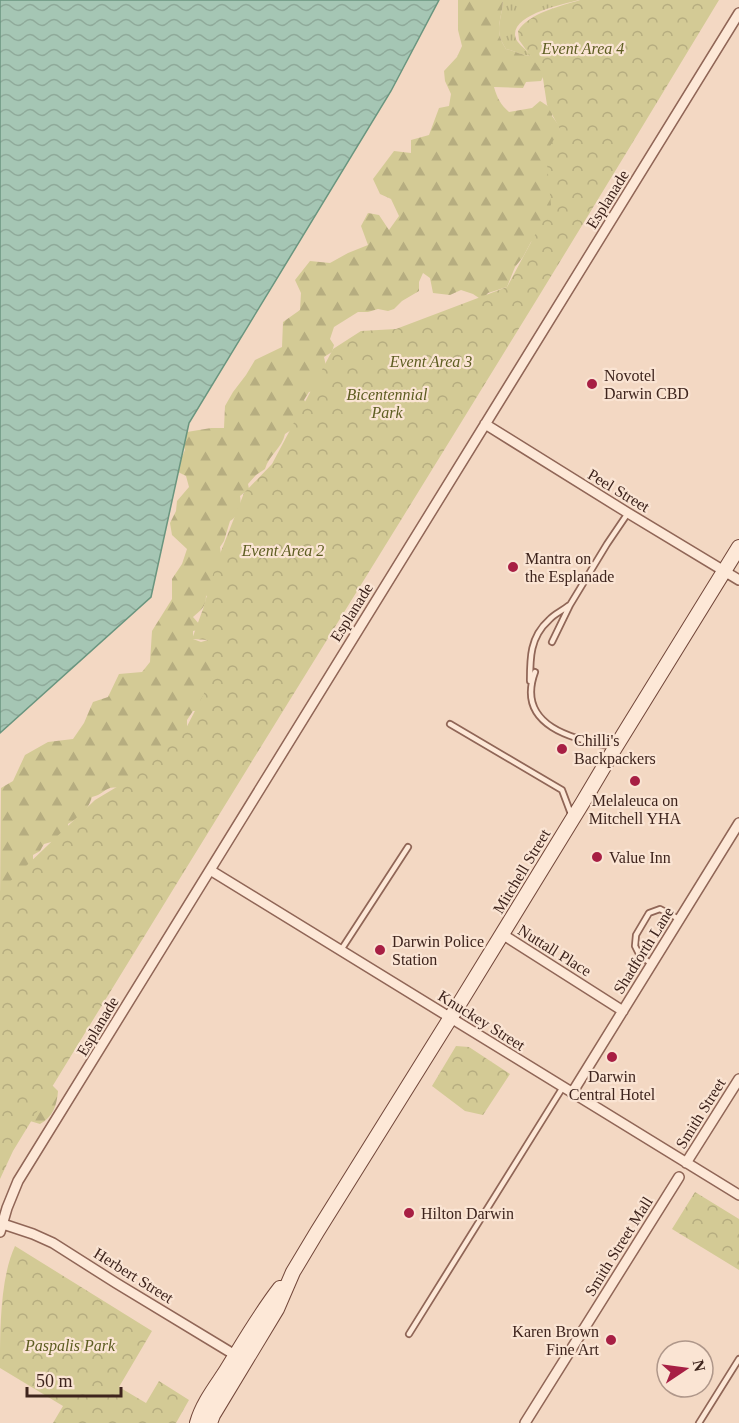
<svg xmlns="http://www.w3.org/2000/svg" width="739" height="1423" font-family="'Times New Roman',serif">
	<style>
		.grass { fill: url(#grass-tufts) }
		.forest { fill: url(#forest-firs) }
		.park { fill: url(#park-crowns) }
		.water { fill: url(#water-waves); stroke: #6a957f; stroke-width: 1.5 }
		.lines { fill: none; stroke-linecap: round; stroke-linejoin: round }
		.lane-casing { stroke: #906657; stroke-width: 8 }
		.street-casing { stroke: #906657; stroke-width: 12 }
		.secondary-casing { stroke: #72473a; stroke-width: 16 }
		.lane { stroke: #fde8d7; stroke-width: 4.5 }
		.street { stroke: #fde8d7; stroke-width: 9 }
		.secondary { stroke: #fde8d7; stroke-width: 14 }
		.poi-dot { fill: #a71f44; stroke: #fae4d3; stroke-width: 2 }
		.labels { text-anchor: middle; stroke-width: 4.5; stroke-linejoin: round; paint-order: stroke }
		.park-label { font-size: 16px; font-style: italic; fill: #5d5d21; stroke: #fae4d3 }
		.street-label { font-size: 16px; fill: #3e241d; stroke: #fae4d3 }
		.poi-label { font-size: 16px; fill: #3e241d; stroke: #fae4d3; text-anchor: start }
	</style>
	<defs>
		<pattern id="grass-tufts" width="24" height="20" patternUnits="userSpaceOnUse" patternTransform="scale(1.5)"><rect width="24" height="20" fill="#d3ca95"/><path d="M3 7l-1-3M5 7V3M7 7l1-3M15 17l-1-3M17 17v-4M19 17l1-3" fill="none" stroke="#b6ad80"/></pattern>
		<pattern id="forest-firs" width="22" height="20" patternUnits="userSpaceOnUse" patternTransform="scale(1.5)"><rect width="22" height="20" fill="#d3ca95"/><path d="M5 1l3.5 6h-7zM16 11l3.5 6h-7z" fill="#b6ad80"/></pattern>
		<pattern id="park-crowns" width="20" height="18" patternUnits="userSpaceOnUse" patternTransform="scale(1.5)"><rect width="20" height="18" fill="#d3ca95"/><path d="M2 6a3 3 0 1 1 6 0M12 15a3 3 0 1 1 6 0" fill="none" stroke="#b6ad80"/></pattern>
		<pattern id="water-waves" width="16" height="10" patternUnits="userSpaceOnUse" patternTransform="scale(1.5)"><rect width="16" height="10" fill="#a5c6b4"/><path d="M0 5q4-4 8 0t8 0" fill="none" stroke="#8faa9a"/></pattern>
	</defs>
	<rect width="100%" height="100%" fill="#f3d8c3"/>
	<path class="grass" d="M 503,0 L 579,0 C 564,4 507,15 516,39 C 519,45 527,50 531,56 C 521,55 515,51 506,49 C 493,29 502,21 503,0 Z"/>
	<path class="forest" d="M 458,0 L 503,0 C 502,21 493,29 506,49 C 515,51 521,55 531,56 L 545,73 L 541,81 L 526,82 L 523,88 L 494,87 C 497,98 501,105 509,112 L 532,108 L 540,101 C 546,105 553,108 552,116 L 560,127 L 556,201 L 536,239 L 531,242 L 523,257 L 515,267 L 507,287 L 488,293 L 482,300 L 473,294 L 461,290 L 450,295 L 433,293 L 430,278 L 423,273 L 419,282 L 419,291 L 402,301 L 394,309 L 388,311 L 378,309 L 368,312 L 358,312 L 334,327 L 330,339 L 334,345 L 332,352 L 324,357 L 326,366 L 315,391 L 309,392 L 304,400 L 307,404 L 294,428 L 285,434 C 282,448 269,455 265,469 L 256,475 L 248,484 L 249,489 L 240,496 C 242,505 238,517 230,521 L 224,541 L 220,547 L 221,554 L 209,595 L 206,596 C 206,607 201,610 193,617 L 200,625 L 198,630 L 193,631 L 193,639 L 201,642 L 208,640 L 217,668 L 198,711 L 193,711 L 187,720 L 187,732 L 131,778 C 128,780 126,782 124,785 C 120,788 114,787 110,788 C 103,790 102,795 92,797 C 87,812 81,816 68,824 L 68,831 L 55,841 L 44,844 L 40,851 L 33,855 L 33,860 L 0,904 L 1,788 L 13,781 L 25,755 L 48,742 L 73,739 L 84,723 L 93,702 L 108,697 L 119,674 L 142,672 L 150,662 L 152,631 L 172,599 L 172,579 L 182,564 L 187,549 L 172,535 L 170,523 L 176,511 L 177,501 L 189,487 L 186,476 L 178,472 L 181,459 L 185,450 L 183,442 L 187,432 L 211,428 L 224,428 L 225,406 L 233,392 L 246,375 L 255,360 L 282,347 L 283,322 L 300,310 L 301,293 L 295,280 L 310,261 L 330,263 L 348,253 L 368,245 L 361,226 L 368,213 L 379,215 L 389,230 L 399,216 L 391,199 L 380,194 L 373,179 L 394,151 L 411,153 L 411,140 L 429,135 L 439,108 L 449,106 L 451,94 L 445,81 L 444,71 L 457,57 L 462,46 L 458,30 Z
		M 0,1069 L 38,1085 L 53,1086 L 58,1091 C 57,1105 53,1117 40,1124 L 0,1112 Z"/>
	<path class="park" d="M 580,0 L 719,0 C 487,385 247,766 13,1151 L 0,1179 L 0,891 L 95,800 L 125,782 L 183,734 L 213,676 L 208,654 L 208,640 L 192,639 L 203,609 L 216,564 L 244,493 L 272,464 L 333,349 L 361,331 L 396,329 L 507,287 L 551,205 L 546,153 L 560,129 L 547,105 L 542,72 L 519,40 L 518,31 C 529,13 561,6 580,0 Z
		M 456,1046 L 469,1047 L 510,1074 L 483,1115 L 465,1111 L 432,1086 Z
		M 695,1192 L 739,1219 L 739,1270 L 672,1229 Z
		M 15,1246 L 152,1331 L 119,1387 L 146,1403 L 159,1381 L 189,1400 L 176,1423 L 53,1423 L 63,1406 L 0,1368 C 0,1331 0,1278 15,1246 Z"/>
	<path class="water" d="M 0,0 L 439,0 L 391,91 L 189,423 L 151,597 L 0,733 Z"/>
	<g class="lines">
		<defs>
			<path id="lane" d="M 552,642 L 570,605 L 607,544 L 628,513
				M 535,672 C 515,726 574,740 614,747
				M 530,681 C 530,658 530,637 549,620 C 554,614 562,611 568,606
				M 450,724 L 562,790 L 571,814
				M 341,950 L 408,847
				M 652,964 L 640,956 L 635,946 L 636,935 L 649,913 L 660,909 L 679,919
				M 409,1334 L 563,1087
				M 699,1423 L 739,1359"/>
			<path id="street" d="M 485,424 L 628,513 L 739,580
				M 210,870 L 739,1195
				M 502,934 L 623,1011
				M 572,1093 L 739,823
				M 686,1163 L 739,1079
				M 3,1224 L 33,1234 L 53,1243 L 116,1283 L 235,1355
				M 0,1232 L 7,1208 L 18,1181 L 739,13
				M 525,1423 L 679,1177"/>
			<path id="secondary" d="M 197,1423 C 202,1405 214,1389 224,1374 C 242,1345 259,1315 280,1288
				M 210,1423 L 213,1415 L 277,1309 L 293,1272 L 317,1232 L 461,1001 L 583,802 L 615,748 L 739,547"/>
		</defs>
		<use href="#lane" class="lane-casing"/>
		<use href="#street" class="street-casing"/>
		<use href="#secondary" class="secondary-casing"/>
		<use href="#lane" class="lane"/>
		<use href="#street" class="street"/>
		<use href="#secondary" class="secondary"/>
	</g>
	<g class="poi-dot">
		<circle cx="592" cy="384" r="6"/>
		<circle cx="513" cy="567" r="6"/>
		<circle cx="562" cy="749" r="6"/>
		<circle cx="635" cy="781" r="6"/>
		<circle cx="597" cy="857" r="6"/>
		<circle cx="380" cy="950" r="6"/>
		<circle cx="612" cy="1057" r="6"/>
		<circle cx="409" cy="1213" r="6"/>
		<circle cx="611" cy="1340" r="6"/>
	</g>
	<g class="labels">
		<g class="park-label">
			<text x="583" y="54">Event Area 4</text>
			<text x="431" y="367">Event Area 3</text>
			<text x="387" y="400">Bicentennial<tspan x="387" dy="18">Park</tspan></text>
			<text x="283" y="556">Event Area 2</text>
			<text x="70" y="1351">Paspalis Park</text>
		</g>
		<g class="street-label">
			<text transform="translate(607 199) rotate(-58)" y="6">Esplanade</text>
			<text transform="translate(619 490) rotate(31)" y="6">Peel Street</text>
			<text transform="translate(351 612) rotate(-58)" y="6">Esplanade</text>
			<text transform="translate(521 871) rotate(-59)" y="6">Mitchell Street</text>
			<text transform="translate(555 950) rotate(32)" y="6">Nuttall Place</text>
			<text transform="translate(643 950) rotate(-58)" y="6">Shadforth Lane</text>
			<text transform="translate(482 1020) rotate(32)" y="6">Knuckey Street</text>
			<text transform="translate(97 1026) rotate(-59)" y="6">Esplanade</text>
			<text transform="translate(700 1113) rotate(-58)" y="6">Smith Street</text>
			<text transform="translate(618 1246) rotate(-58)" y="6">Smith Street Mall</text>
			<text transform="translate(134 1275) rotate(32)" y="6">Herbert Street</text>
		</g>
		<g class="poi-label">
			<text x="604" y="381">Novotel<tspan x="604" dy="18">Darwin CBD</tspan></text>
			<text x="525" y="564">Mantra on<tspan x="525" dy="18">the Esplanade</tspan></text>
			<text x="574" y="746">Chilli's<tspan x="574" dy="18">Backpackers</tspan></text>
			<text x="635" y="806" text-anchor="middle">Melaleuca on<tspan x="635" dy="18">Mitchell YHA</tspan></text>
			<text x="609" y="863">Value Inn</text>
			<text x="392" y="947">Darwin Police<tspan x="392" dy="18">Station</tspan></text>
			<text x="612" y="1082" text-anchor="middle">Darwin<tspan x="612" dy="18">Central Hotel</tspan></text>
			<text x="421" y="1219">Hilton Darwin</text>
			<text x="599" y="1337" text-anchor="end">Karen Brown<tspan x="599" dy="18">Fine Art</tspan></text>
		</g>
	</g>
	<g transform="translate(685 1369) rotate(77)"><circle r="28" fill="#fae4d3" stroke="#af978a" stroke-width="1.5"/>
	<path d="M0-4.5L10 22L0 15L-10 22Z" fill="#a71f44"/>
	<text y="-9" font-size="16" font-weight="bold" text-anchor="middle" fill="#3e241d">N</text>
	</g>
	<path d="M27 1387v9h94v-9" fill="none" stroke="#3e241d" stroke-width="3"/>
	<text x="36" y="1387" font-size="18" fill="#3e241d" stroke="#fae4d3" stroke-width="4.5" paint-order="stroke">50 m</text>
</svg>
